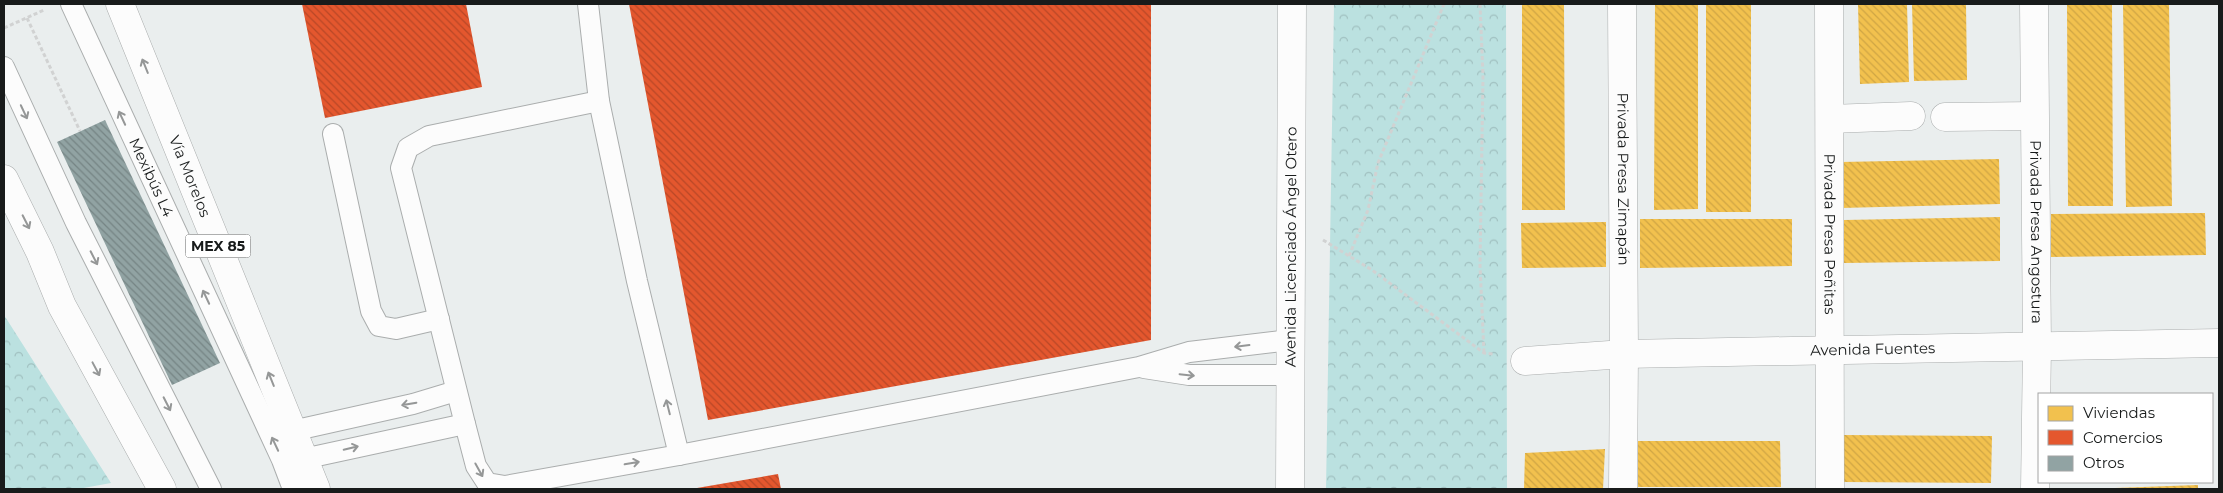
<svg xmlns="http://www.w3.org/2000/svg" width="2223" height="493" font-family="Montserrat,sans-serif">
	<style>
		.park { fill: url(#park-crowns) }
		.homes { fill: url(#homes-back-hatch) }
		.shops { fill: url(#shops-back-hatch) }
		.building { fill: url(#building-back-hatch) }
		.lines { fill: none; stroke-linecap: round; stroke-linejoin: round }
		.lane-casing { stroke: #aaadad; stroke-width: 22 }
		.street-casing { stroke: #aaadad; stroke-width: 29 }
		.secondary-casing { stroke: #aaadad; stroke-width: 29 }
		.primary-casing { stroke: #aaadad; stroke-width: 29 }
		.path { stroke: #d1d2d2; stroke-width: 3; stroke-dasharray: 4 2.5; stroke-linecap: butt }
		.lane { stroke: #fcfcfc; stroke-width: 20 }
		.street { stroke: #fcfcfc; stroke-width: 28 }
		.secondary { stroke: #fcfcfc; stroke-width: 28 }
		.primary { stroke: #fcfcfc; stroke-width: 28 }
		.oneway { stroke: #959797 }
		.labels { text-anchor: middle; stroke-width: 5; stroke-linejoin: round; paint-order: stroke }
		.shield { fill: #fff; stroke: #5d5f5f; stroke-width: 1 }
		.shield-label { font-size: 14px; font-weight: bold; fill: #181b1b }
		.street-label { font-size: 15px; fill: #181b1b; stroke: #fff }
	</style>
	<defs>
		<pattern id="park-crowns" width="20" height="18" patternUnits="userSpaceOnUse" patternTransform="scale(1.25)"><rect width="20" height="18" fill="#bbe1e0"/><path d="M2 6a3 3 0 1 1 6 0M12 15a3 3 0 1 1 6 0" fill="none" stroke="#a0c0c0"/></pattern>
		<pattern id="homes-back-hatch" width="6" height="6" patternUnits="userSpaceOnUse" patternTransform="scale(1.25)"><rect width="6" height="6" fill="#f2c14e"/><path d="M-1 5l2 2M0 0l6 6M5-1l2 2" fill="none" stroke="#cfa544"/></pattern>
		<pattern id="shops-back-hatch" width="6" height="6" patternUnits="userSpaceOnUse" patternTransform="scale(1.25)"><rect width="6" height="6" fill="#e4572e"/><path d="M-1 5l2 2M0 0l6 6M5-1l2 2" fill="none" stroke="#b84726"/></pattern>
		<pattern id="building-back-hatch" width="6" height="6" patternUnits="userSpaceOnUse" patternTransform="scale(1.25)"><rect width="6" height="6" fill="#91a3a3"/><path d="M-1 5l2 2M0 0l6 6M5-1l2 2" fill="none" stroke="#758484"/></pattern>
	</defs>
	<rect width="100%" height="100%" fill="#eaeeee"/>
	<path class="park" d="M 1334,4 L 1506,4 L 1507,489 L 1326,489 Z
		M 4,315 L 111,483 L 78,489 L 4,489 Z"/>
	<path class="homes" d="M 1522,4 L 1564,4 L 1565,210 L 1522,210 Z
		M 1655,4 L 1698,4 L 1698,209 L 1654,210 Z
		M 1706,4 L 1751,4 L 1751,212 L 1706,212 Z
		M 1858,4 L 1907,4 L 1909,82 L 1860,84 Z
		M 1912,4 L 1966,4 L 1967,80 L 1914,81 Z
		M 2067,4 L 2112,4 L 2113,206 L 2068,206 Z
		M 2123,4 L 2169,4 L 2172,206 L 2126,207 Z
		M 1999,159 L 2000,204 L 1841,208 L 1840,162 Z
		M 2205,213 L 2206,255 L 2051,257 L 2051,214 Z
		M 2000,217 L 2000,261 L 1844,263 L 1844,220 Z
		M 1640,219 L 1792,219 L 1792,266 L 1640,268 Z
		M 1606,222 L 1606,267 L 1522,268 L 1521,223 Z
		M 1842,435 L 1992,436 L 1991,483 L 1844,482 Z
		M 1638,441 L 1780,441 L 1781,487 L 1638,487 Z
		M 1605,449 L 1603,489 L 1524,489 L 1525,453 Z
		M 2198,485 L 2198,489 L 2115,489 L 2115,488 Z"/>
	<path class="shops" d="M 302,4 L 466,4 L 482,87 L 325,118 Z
		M 629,4 L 1151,4 L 1151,340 L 708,420 Z
		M 778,474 L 781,489 L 698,489 L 697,488 Z"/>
	<path class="building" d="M 105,120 L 220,363 L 172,385 L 57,142 Z"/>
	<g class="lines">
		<defs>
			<g id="lane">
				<path id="s1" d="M 71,4 L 282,460 L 293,489"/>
				<path d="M 588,4 L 599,101 L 637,281 L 679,455"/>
				<path d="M 4,67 L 76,223 L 211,489"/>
				<path d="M 599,101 L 429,136 L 408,148 L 401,168 L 465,424 L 476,466 L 487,483 L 505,486 L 679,455 L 1139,367 L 1189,352 L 1290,340"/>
				<path d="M 333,134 L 371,311 L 379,326 L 396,329 L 439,319"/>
				<path d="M 1144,368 L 1189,375 L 1290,375"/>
				<path d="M 292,431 L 413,404 L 456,391"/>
				<path d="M 303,459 L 465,424"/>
			</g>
			<g id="street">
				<path id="s2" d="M 1622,4 L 1624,354 L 1623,489"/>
				<path id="s3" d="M 1829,4 L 1830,489"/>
				<path id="s4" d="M 2034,4 L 2037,346 L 2035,489"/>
				<path d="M 1945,117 L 2034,116"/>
				<path d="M 1830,119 L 1911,116"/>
				<path id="s5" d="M 1525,361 L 1624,354 L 2219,343"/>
			</g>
			<g id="secondary">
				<path id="s6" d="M 1290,489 L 1292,4"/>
			</g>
			<g id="primary">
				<path id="s7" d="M 120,4 L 316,489"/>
				<path d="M 4,179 L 40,252 L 62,306 L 162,489"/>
			</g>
		</defs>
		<use href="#lane" class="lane-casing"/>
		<use href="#street" class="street-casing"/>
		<use href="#secondary" class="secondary-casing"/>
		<use href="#primary" class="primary-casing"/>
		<path class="path" d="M 1480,4 L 1483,76 L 1480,265 L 1484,353
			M 27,18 L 80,131
			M 4,28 L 44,10
			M 1323,240 L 1372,270 L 1484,353 L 1493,354
			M 1349,256 L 1368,210 L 1378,163 L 1444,4"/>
		<use href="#lane" class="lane"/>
		<use href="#street" class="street"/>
		<use href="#secondary" class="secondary"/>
		<use href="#primary" class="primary"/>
	</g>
	<defs><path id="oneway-shaft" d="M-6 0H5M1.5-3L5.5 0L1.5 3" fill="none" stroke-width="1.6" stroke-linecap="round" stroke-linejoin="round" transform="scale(1.25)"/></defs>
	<g class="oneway">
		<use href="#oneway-shaft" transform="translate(145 66) rotate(-112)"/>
		<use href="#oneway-shaft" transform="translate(24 112) rotate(65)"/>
		<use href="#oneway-shaft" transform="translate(122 118) rotate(-115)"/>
		<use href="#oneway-shaft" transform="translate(26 222) rotate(63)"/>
		<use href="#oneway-shaft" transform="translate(94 258) rotate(63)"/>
		<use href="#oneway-shaft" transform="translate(206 297) rotate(-115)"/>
		<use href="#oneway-shaft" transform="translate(1242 346) rotate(173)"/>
		<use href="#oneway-shaft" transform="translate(96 369) rotate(62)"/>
		<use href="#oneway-shaft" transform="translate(1187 375) rotate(6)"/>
		<use href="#oneway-shaft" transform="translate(271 379) rotate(-112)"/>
		<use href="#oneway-shaft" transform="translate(167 404) rotate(63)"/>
		<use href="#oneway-shaft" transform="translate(409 404) rotate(170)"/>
		<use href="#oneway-shaft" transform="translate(668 407) rotate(-104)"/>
		<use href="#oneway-shaft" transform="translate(275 444) rotate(-115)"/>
		<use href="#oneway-shaft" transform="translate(351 448) rotate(-13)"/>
		<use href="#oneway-shaft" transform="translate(632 463) rotate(-10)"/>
		<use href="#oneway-shaft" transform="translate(479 470) rotate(61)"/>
	</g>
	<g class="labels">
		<rect class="shield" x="185.5" y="234.5" width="65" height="23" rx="4"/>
		<g class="shield-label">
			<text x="218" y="251">MEX 85</text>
		</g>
		<g class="street-label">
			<text dy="5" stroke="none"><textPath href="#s7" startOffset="186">Vía Morelos</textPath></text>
			<text dy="5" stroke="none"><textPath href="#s1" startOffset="191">Mexibús L4</textPath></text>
			<text dy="5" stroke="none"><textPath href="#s2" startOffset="175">Privada Presa Zimapán</textPath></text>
			<text dy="5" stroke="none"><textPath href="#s4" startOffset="228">Privada Presa Angostura</textPath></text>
			<text dy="5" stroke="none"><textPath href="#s3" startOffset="230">Privada Presa Peñitas</textPath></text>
			<text dy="5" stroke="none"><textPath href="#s6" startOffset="242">Avenida Licenciado Ángel Otero</textPath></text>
			<text dy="5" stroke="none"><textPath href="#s5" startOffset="348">Avenida Fuentes</textPath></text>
		</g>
	</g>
	<rect width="2223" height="493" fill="none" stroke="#181b1b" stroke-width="10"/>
	<rect x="2038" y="393" width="175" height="90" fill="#ffffff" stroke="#a3a4a4"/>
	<rect x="2048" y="406" width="25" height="15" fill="#f2c14e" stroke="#a3a4a4"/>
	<text x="2083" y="418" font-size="15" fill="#181b1b">Viviendas</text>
	<rect x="2048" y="430" width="25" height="15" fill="#e4572e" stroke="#a3a4a4"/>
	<text x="2083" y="443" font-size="15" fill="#181b1b">Comercios</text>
	<rect x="2048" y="456" width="25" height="15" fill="#91a3a3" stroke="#a3a4a4"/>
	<text x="2083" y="468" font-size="15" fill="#181b1b">Otros</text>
</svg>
